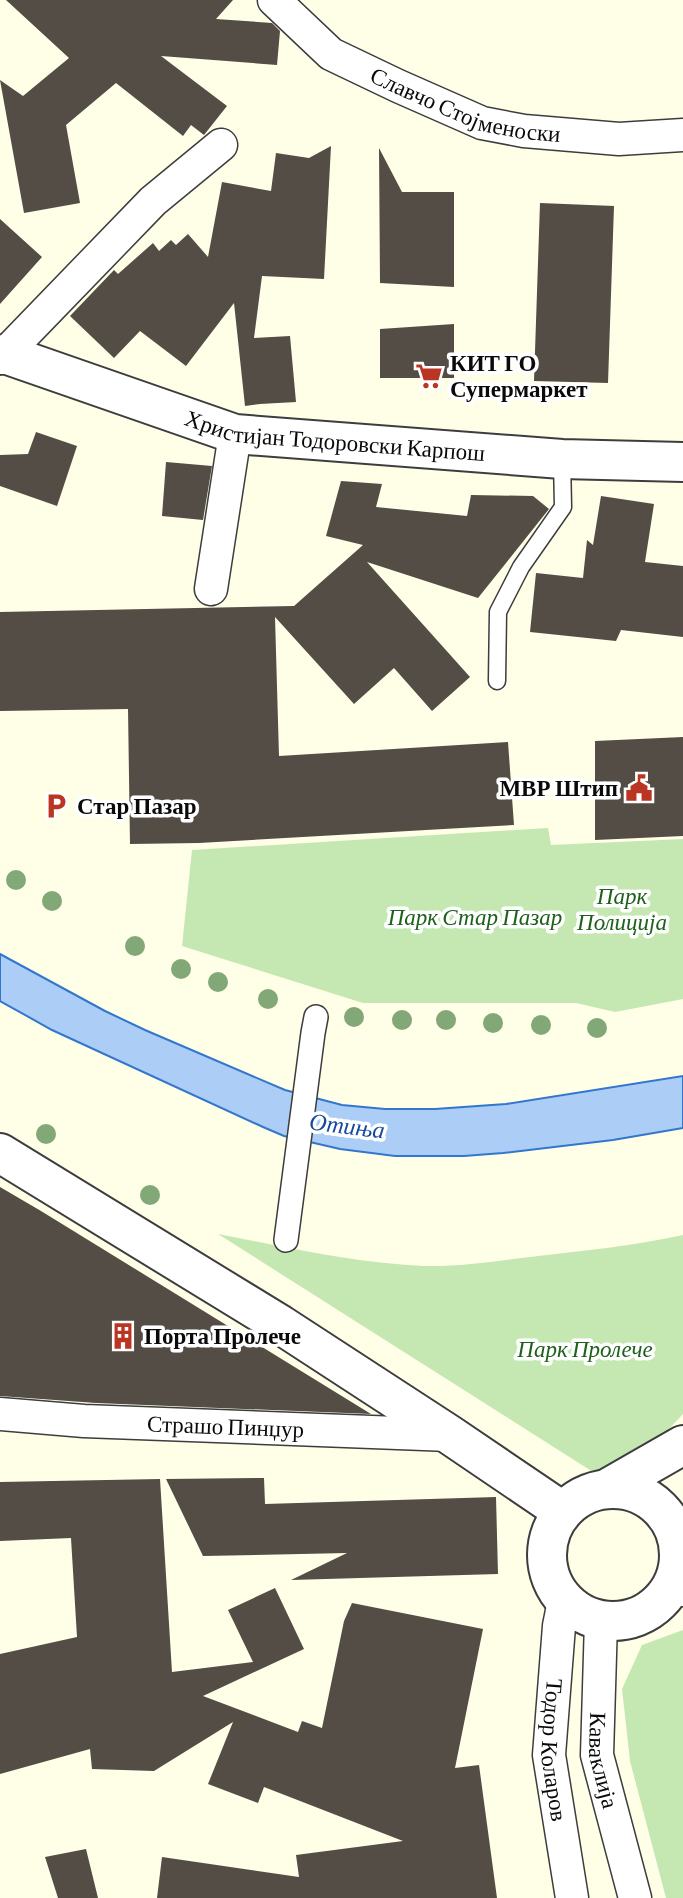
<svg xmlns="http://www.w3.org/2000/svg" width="683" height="1898" font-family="'Crimson Pro',serif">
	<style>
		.green { fill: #c5e8b2 }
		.water { fill: #accef6; stroke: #3276ce; stroke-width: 2 }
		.building { fill: #534d46 }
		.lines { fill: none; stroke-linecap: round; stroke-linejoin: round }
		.service-casing { stroke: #3d3d3d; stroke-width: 19 }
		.pedestrian-casing { stroke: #3d3d3d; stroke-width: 26 }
		.minor-casing { stroke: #3d3d3d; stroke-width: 35 }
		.tertiary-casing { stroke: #3d3d3d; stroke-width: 42 }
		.service { stroke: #fff; stroke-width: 16 }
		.pedestrian { stroke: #fff; stroke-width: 23 }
		.minor { stroke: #fff; stroke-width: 32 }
		.tertiary { stroke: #fff; stroke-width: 38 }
		.tree { fill: #83a877 }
		.labels { text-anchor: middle; stroke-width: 7; stroke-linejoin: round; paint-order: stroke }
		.street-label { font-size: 23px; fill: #0a0a0a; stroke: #fff }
		.poi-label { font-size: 23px; font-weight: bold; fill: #0a0a0a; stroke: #fff; text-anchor: start }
		.park-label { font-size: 23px; font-style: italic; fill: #1e611b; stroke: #fff }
		.water-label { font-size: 24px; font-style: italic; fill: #14499b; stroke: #fff }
	</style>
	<rect width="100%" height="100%" fill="#fffee7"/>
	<path class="green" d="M 548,828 L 551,845 L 683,839 L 683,999 L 615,1012 L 576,1003 L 363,1003 L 182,946 L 192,850 Z
		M 218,1234 C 286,1247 354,1263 423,1266 C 459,1267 495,1261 530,1257 C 581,1251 633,1246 683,1235 L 683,1414 L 615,1486 Z
		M 683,1630 L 683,1898 L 666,1898 L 630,1761 L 622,1689 L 642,1645 Z"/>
	<path class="water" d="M 0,954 L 105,1011 L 145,1030 L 285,1090 L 342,1105 L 385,1109 L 435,1109 L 506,1104 L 683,1076 L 683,1128 L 613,1140 L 503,1153 L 464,1156 L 395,1156 L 340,1149 L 284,1136 L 263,1127 L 52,1030 L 0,1001 Z"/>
	<path class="building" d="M 6,0 L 233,0 L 216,19 L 272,23 L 280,31 L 277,65 L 161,56 L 227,106 L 204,135 L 191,125 L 183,136 L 116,83 L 66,125 L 80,203 L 24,213 L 0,80 L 23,96 L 69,58 Z
		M 331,146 L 324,279 L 262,276 L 254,338 L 290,336 L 296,402 L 260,404 L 245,406 L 234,303 L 186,366 L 140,331 L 114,358 L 70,316 L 114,270 L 118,274 L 153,243 L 159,251 L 171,240 L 176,245 L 188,234 L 208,257 L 222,182 L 271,191 L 276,153 L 309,158 Z
		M 379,148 L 402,192 L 454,192 L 454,287 L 380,283 Z
		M 540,203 L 614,206 L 608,383 L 534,381 Z
		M 0,219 L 42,257 L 0,304 Z
		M 454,324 L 454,378 L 380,378 L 380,329 Z
		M 36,432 L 77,446 L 57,506 L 0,486 L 0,455 L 28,454 Z
		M 166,462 L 212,466 L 203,520 L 162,516 Z
		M 341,481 L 382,484 L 376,507 L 467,516 L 471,495 L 533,496 L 549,509 L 478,598 L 367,562 L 470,677 L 432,711 L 394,668 L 354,704 L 275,617 L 279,756 L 508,742 L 514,825 L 199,843 L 130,844 L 128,709 L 0,711 L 0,612 L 294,606 L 363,545 L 326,536 Z
		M 601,496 L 654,504 L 645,562 L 683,566 L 683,637 L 621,630 L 616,641 L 530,632 L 536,573 L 583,578 L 587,540 L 593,545 Z
		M 683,737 L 683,836 L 595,840 L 595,741 Z
		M 0,1187 L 41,1211 L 371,1414 L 96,1403 L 0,1396 Z
		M 264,1478 L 265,1504 L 496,1497 L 498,1574 L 291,1580 L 347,1553 L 203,1556 L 166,1479 Z
		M 160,1479 L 172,1672 L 253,1662 L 228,1610 L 275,1588 L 304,1649 L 203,1696 L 298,1732 L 302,1721 L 322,1728 L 344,1621 L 352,1603 L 483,1629 L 455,1768 L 479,1765 L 497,1898 L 157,1898 L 162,1857 L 299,1877 L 296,1855 L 403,1841 L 264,1787 L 258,1803 L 208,1784 L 233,1722 L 154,1771 L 92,1769 L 90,1749 L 0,1774 L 0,1654 L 77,1637 L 71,1538 L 0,1541 L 0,1482 Z
		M 86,1849 L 98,1898 L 58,1898 L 45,1857 Z"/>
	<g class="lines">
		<defs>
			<path id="service" d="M 497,681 L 498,612 L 521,567 L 563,507 L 562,459"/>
			<path id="pedestrian" d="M 286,1240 L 313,1033 L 316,1017"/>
			<g id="minor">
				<path id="s1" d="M 274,0 L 331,54 L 398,86 L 482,123 L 524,131 L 619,139 L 683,135"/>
				<path d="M 5,354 L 153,201 L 221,145"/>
				<path d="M 211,589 L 235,434"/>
				<path id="s2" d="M 0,1414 L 84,1421 L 450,1435"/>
				<path d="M 672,1587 L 683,1590"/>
				<path id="s3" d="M 564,1601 L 559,1626 L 549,1755 L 572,1898"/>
				<path id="s4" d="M 601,1621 L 597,1755 L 635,1898"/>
			</g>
			<g id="tertiary">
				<path id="s5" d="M 0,355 L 5,354 L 235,434 L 562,459 L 683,462"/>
				<path d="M 0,1153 L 281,1325 L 450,1435 L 562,1511"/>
				<path d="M 608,1488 L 683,1445"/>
				<circle cx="613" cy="1555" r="66"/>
			</g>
		</defs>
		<use href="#service" class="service-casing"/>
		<use href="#pedestrian" class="pedestrian-casing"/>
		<use href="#minor" class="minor-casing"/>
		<use href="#tertiary" class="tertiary-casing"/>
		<use href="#service" class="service"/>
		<use href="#pedestrian" class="pedestrian"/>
		<use href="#minor" class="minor"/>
		<use href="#tertiary" class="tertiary"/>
	</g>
	<g class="tree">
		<circle cx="16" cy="880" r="10"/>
		<circle cx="52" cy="901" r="10"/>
		<circle cx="135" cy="946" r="10"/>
		<circle cx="181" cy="969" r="10"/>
		<circle cx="218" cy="982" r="10"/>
		<circle cx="268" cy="999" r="10"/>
		<circle cx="354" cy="1017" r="10"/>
		<circle cx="402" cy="1020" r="10"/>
		<circle cx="446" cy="1020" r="10"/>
		<circle cx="493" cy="1023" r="10"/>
		<circle cx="541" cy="1025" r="10"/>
		<circle cx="597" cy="1028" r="10"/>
		<circle cx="46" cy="1134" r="10"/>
		<circle cx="150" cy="1195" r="10"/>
	</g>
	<defs>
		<symbol id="supermarket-bare" viewBox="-9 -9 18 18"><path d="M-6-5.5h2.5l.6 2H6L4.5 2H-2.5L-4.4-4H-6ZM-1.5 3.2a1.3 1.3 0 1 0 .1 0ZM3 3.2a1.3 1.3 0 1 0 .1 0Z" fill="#ba3522" stroke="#fff" stroke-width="2.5" paint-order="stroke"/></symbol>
		<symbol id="civic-bare" viewBox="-9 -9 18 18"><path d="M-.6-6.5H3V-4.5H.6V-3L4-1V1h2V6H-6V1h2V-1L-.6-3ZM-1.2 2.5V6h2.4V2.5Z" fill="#ba3522" stroke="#fff" stroke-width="2.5" paint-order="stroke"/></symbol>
		<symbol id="parking-bare" viewBox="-9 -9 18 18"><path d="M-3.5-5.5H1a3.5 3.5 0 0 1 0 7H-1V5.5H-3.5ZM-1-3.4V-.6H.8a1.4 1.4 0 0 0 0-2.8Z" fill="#ba3522" stroke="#fff" stroke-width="2.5" paint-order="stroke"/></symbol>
		<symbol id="building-bare" viewBox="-9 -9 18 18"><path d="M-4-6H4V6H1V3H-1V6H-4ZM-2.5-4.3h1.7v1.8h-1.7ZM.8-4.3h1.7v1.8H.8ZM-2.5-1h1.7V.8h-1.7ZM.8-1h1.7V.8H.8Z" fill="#ba3522" stroke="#fff" stroke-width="2.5" paint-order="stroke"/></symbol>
	</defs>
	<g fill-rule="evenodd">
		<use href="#supermarket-bare" x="410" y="357" width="38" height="38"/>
		<use href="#civic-bare" x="620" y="769" width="38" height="38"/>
		<use href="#parking-bare" x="37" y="787" width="38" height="38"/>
		<use href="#building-bare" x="104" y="1317" width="38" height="38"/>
	</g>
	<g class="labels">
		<g class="street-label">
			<text dy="8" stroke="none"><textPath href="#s1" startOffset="224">Славчо Стојменоски</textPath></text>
			<text dy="8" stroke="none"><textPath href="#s5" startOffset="348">Христијан Тодоровски Карпош</textPath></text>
			<text dy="8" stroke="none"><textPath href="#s2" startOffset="226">Страшо Пинџур</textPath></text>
			<text dy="8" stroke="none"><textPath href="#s3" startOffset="150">Тодор Коларов</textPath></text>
			<text dy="8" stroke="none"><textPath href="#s4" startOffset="140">Каваклија</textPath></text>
		</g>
		<g class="poi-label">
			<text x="450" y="371">КИТ ГО<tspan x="450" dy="26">Супермаркет</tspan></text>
			<text x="618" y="796" text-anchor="end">МВР Штип</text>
			<text x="77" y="814">Стар Пазар</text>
			<text x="144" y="1344">Порта Пролече</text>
		</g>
		<g class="park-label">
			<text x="622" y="904">Парк<tspan x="622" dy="26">Полиција</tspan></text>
			<text x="475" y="925">Парк Стар Пазар</text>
			<text x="585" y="1357">Парк Пролече</text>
		</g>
		<g class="water-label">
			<text transform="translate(347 1126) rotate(7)" y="8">Отиња</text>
		</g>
	</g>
</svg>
